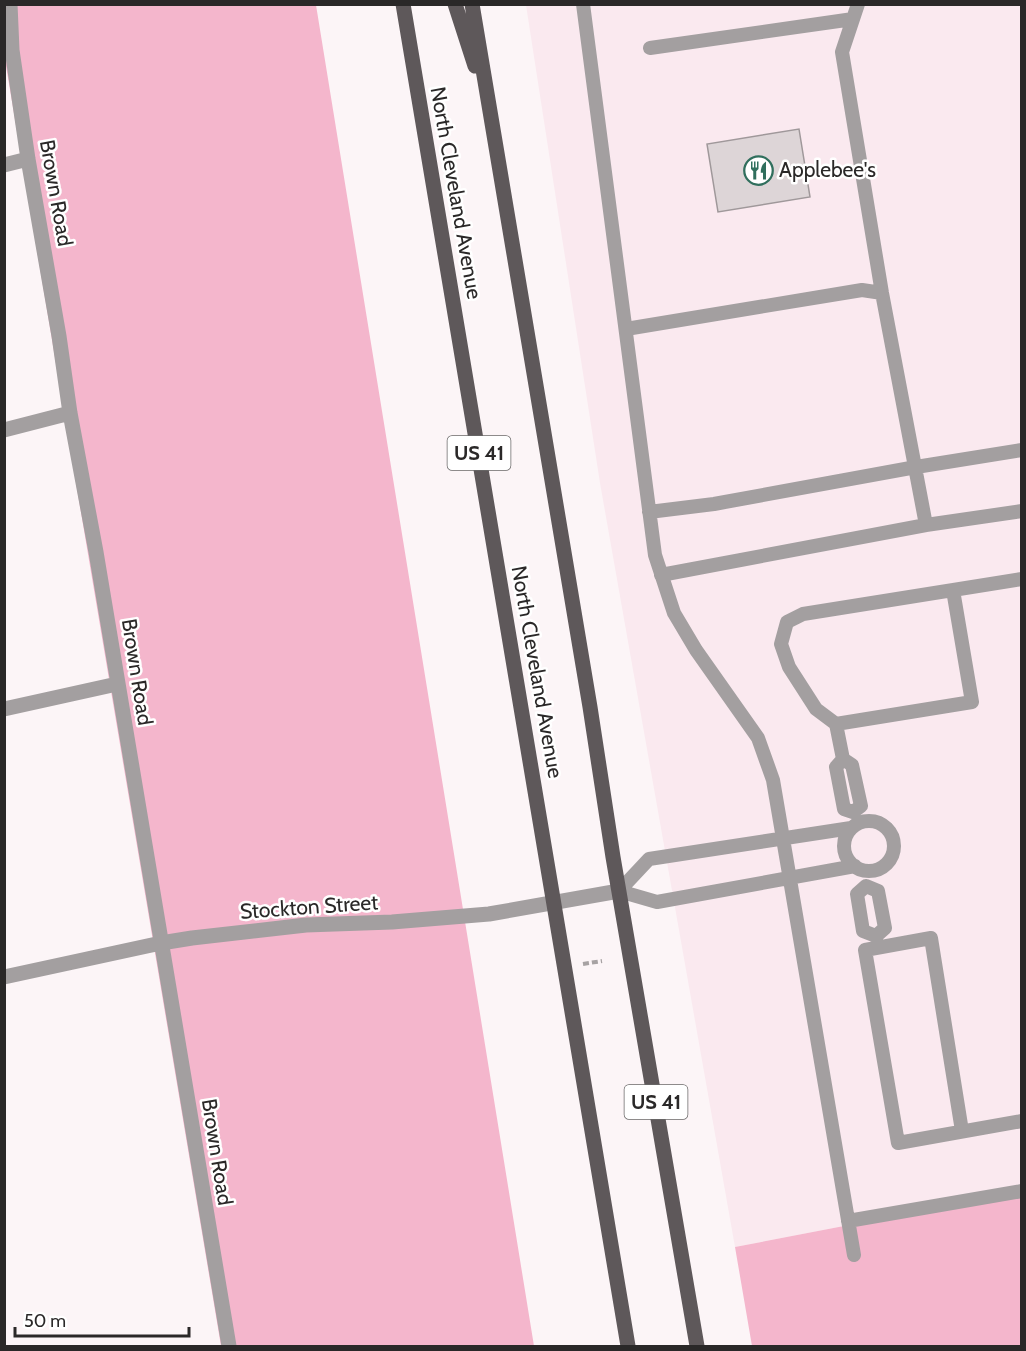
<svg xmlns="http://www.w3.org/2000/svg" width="1026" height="1351" font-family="Cabin,sans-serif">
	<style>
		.built { fill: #fae9ef }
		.green { fill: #f4b6cc }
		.building { fill: #ddd5d7; stroke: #9f989a; stroke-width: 1.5 }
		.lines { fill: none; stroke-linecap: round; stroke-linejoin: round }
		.path { stroke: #a7a2a3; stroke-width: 4; stroke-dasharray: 6 3; stroke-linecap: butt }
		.service { stroke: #a39fa0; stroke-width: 14 }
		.minor { stroke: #a39fa0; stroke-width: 15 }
		.primary { stroke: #5e585a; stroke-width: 15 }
		.labels { text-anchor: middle; stroke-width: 5; stroke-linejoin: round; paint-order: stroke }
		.shield { fill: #fff; stroke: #6a6868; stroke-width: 1.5 }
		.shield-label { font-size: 20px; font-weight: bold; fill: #2a2828 }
		.poi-label { font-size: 21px; fill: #2a2828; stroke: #fff; text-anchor: start }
		.street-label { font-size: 21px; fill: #2a2828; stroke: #fff }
	</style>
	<rect width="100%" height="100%" fill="#fcf5f7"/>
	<path class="built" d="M 526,5 L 1021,5 L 1021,1192 L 735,1247 L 600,483 Z"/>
	<path class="green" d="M 5,5 L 316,5 L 534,1346 L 221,1346 L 6,66 Z
		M 1021,1192 L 1021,1346 L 752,1346 L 735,1247 Z"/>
	<path class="building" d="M 799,129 L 810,197 L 718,212 L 707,144 Z"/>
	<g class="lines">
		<path class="path" d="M 583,964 L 602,961"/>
		<path class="service" d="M 583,4 L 655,555 L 674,613 L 696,650 L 758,738 L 773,780 L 854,1255
			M 858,4 L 842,52 L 882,293 L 926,525
			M 650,48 L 853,19
			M 626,329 L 862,290 L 882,293
			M 649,512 L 714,504 L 916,467 L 1022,450
			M 661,575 L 926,525 L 1022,511
			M 953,590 L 972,702 L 836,724 L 816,709 L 789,667 L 781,644 L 787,622 L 803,614 L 1022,579
			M 836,724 L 843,759 L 852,765 L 861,806 L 853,812
			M 843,759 L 836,767 L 844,809 L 853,812
			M844 846a25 25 0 1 1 50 0a25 25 0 1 1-50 0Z
			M 851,828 L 649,859 L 619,891 L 657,902 L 855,866
			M 866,886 L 878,891 L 885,928 L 876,936
			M 866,886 L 857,894 L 863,931 L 876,936
			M 962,1131 L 931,938 L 865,950 L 898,1143 L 1022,1121
			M 848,1221 L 1022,1191"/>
		<path class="minor" d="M 10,4 L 12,50 L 28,159 L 59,336 L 70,413 L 96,552 L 229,1346
			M 4,165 L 28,159
			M 4,430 L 70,413
			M 4,709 L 117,684
			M 4,977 L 161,943 L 192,938 L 306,925 L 392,922 L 489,914 L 619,891"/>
		<path class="primary" d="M 403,4 L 628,1346
			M 455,4 L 475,66
			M 472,4 L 590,707 L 613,857 L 697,1346"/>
	</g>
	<defs>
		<symbol id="restaurant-ring" viewBox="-11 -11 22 22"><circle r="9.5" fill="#fff" stroke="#306f5d" stroke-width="1.5"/><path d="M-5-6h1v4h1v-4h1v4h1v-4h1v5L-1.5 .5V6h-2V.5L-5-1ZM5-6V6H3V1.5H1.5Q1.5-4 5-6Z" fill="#306f5d"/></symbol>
	</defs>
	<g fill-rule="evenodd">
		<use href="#restaurant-ring" x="742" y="154" width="33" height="33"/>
	</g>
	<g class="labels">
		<g class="shield">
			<rect x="447.5" y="436" width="63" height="34" rx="4.5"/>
			<rect x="624.5" y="1085" width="63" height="34" rx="4.5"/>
		</g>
		<g class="shield-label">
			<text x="479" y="460">US 41</text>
			<text x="656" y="1109">US 41</text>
		</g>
		<g class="poi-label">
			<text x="779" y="177">Applebee's</text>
		</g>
		<g class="street-label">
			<text transform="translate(56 193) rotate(80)" y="7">Brown Road</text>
			<text transform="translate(456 193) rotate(80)" y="7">North Cleveland Avenue</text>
			<text transform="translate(137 672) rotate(81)" y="7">Brown Road</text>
			<text transform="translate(537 672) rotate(80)" y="7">North Cleveland Avenue</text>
			<text transform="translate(309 907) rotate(-4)" y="7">Stockton Street</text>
			<text transform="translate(217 1152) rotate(81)" y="7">Brown Road</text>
		</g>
	</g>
	<rect width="1026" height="1351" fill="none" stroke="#2a2828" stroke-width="12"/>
	<path d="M15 1327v9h174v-9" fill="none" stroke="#2a2828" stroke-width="3"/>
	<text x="24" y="1327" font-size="18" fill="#2a2828" stroke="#ffffff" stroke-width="4.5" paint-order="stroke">50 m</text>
</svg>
